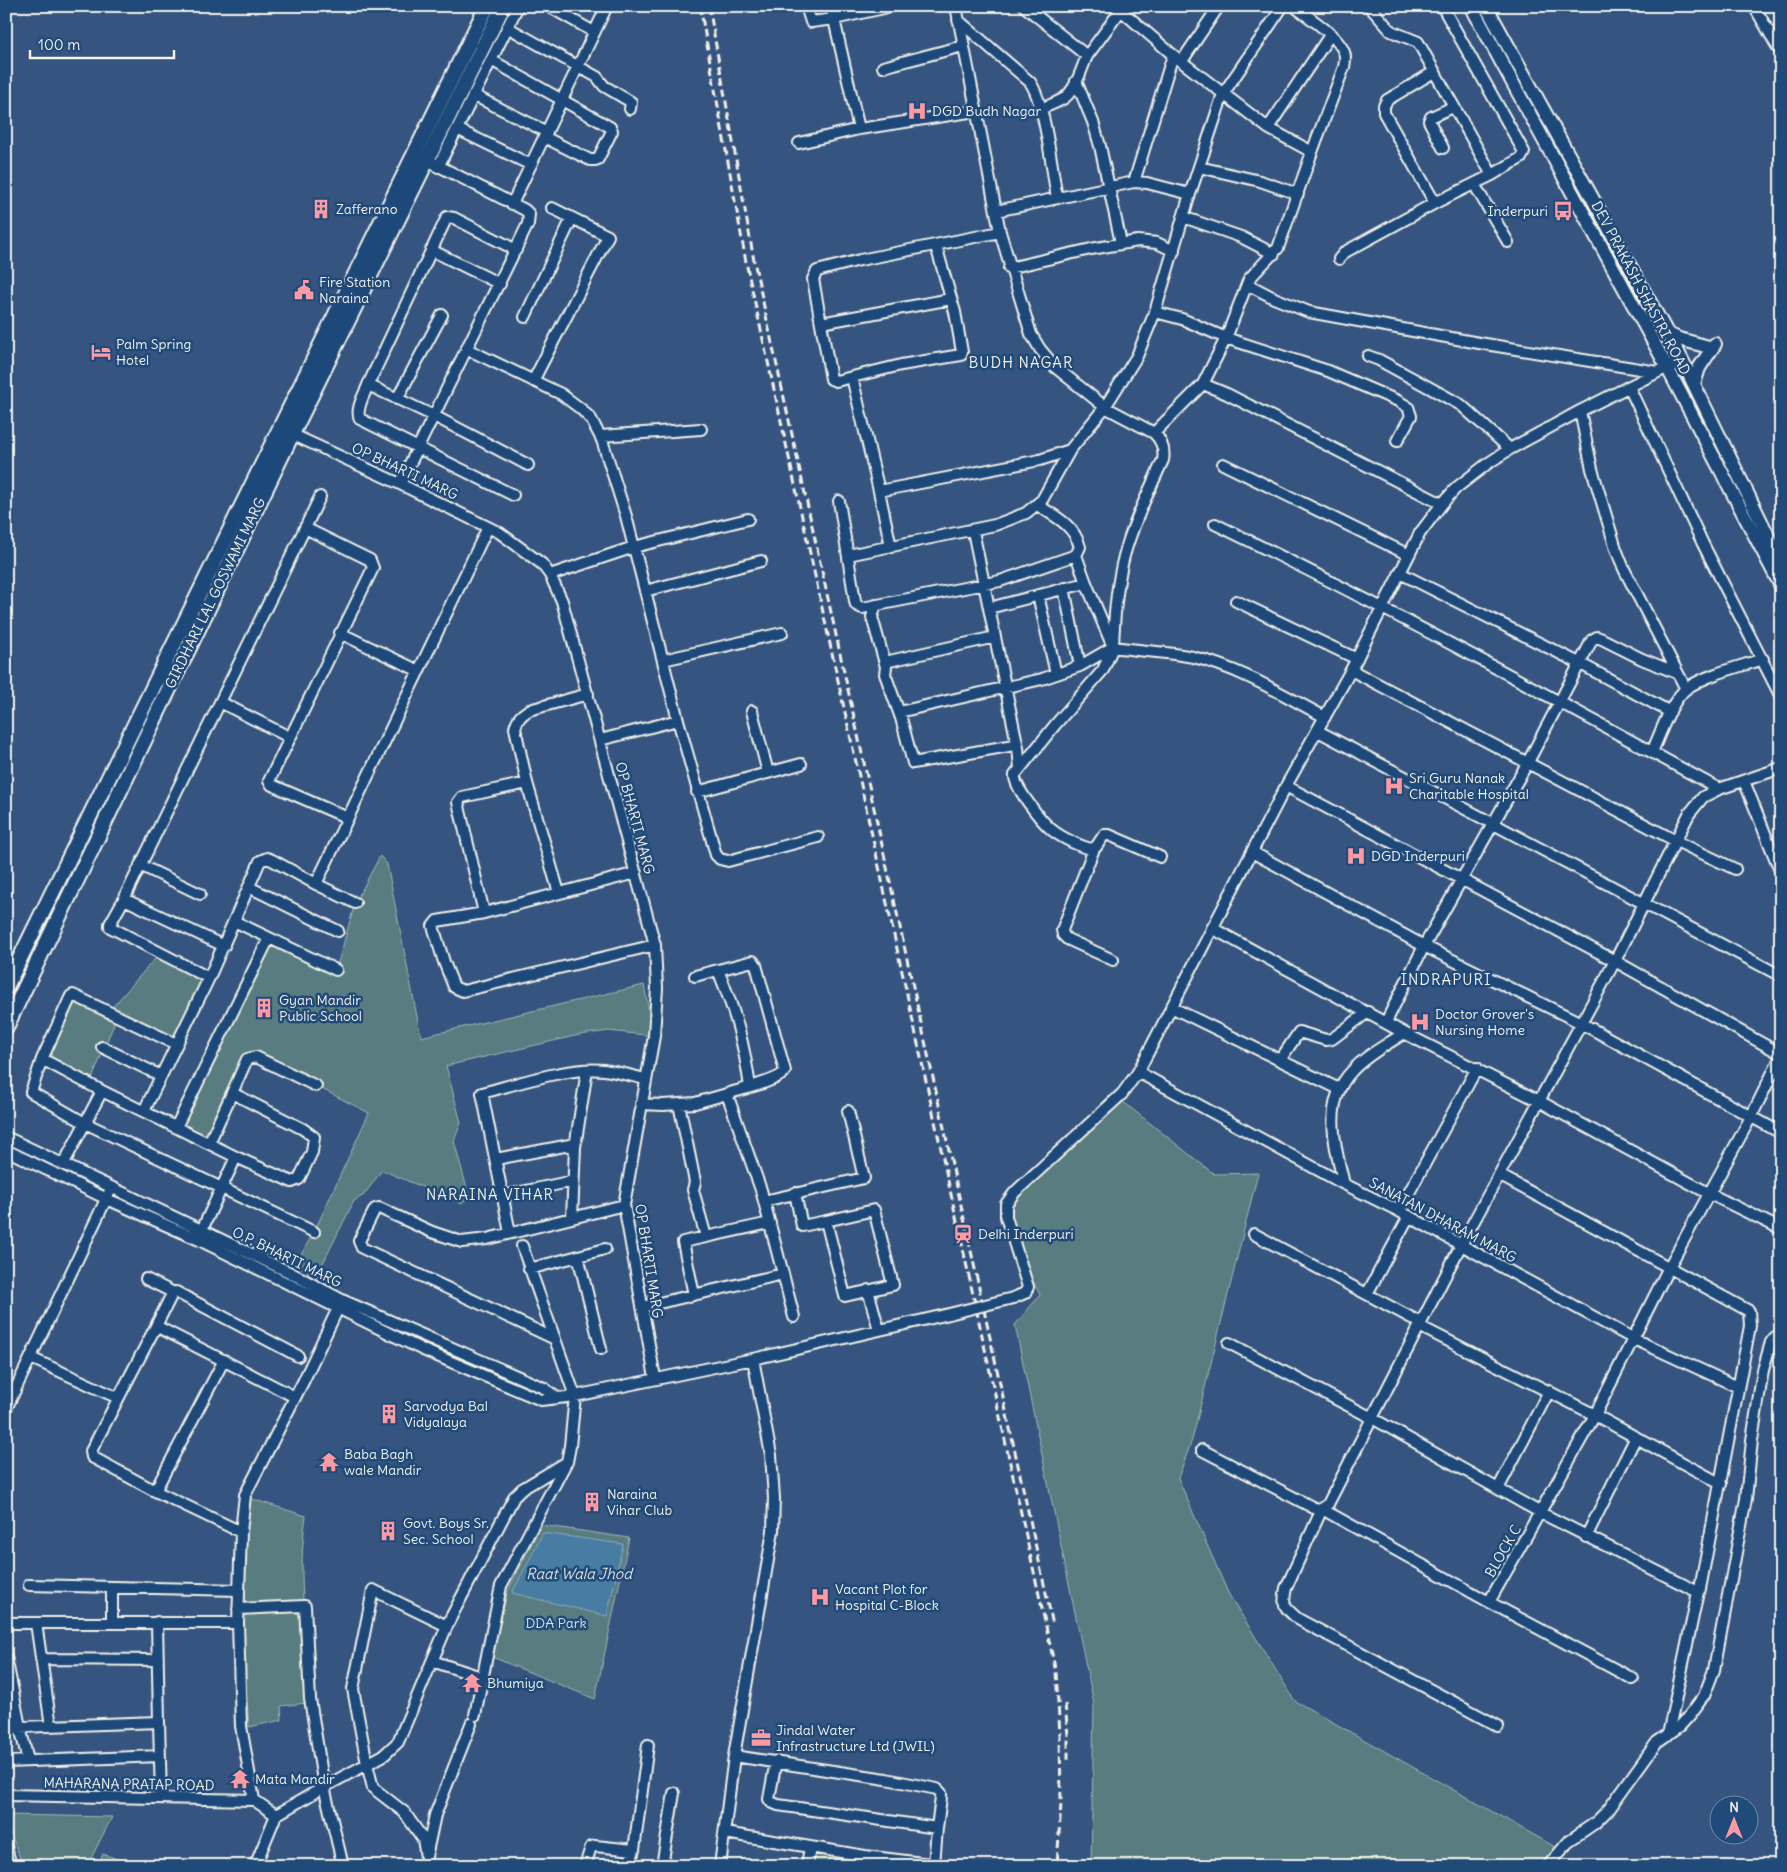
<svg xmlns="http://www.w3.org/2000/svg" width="1787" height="1872" viewBox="0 0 1787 1872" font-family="Delius,sans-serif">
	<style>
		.green { fill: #597b7f; stroke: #a6b6b4 }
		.water { fill: #467da2; stroke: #8cabbe }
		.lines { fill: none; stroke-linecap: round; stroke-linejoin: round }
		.minor-casing { stroke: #f4f1e8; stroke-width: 14 }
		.tertiary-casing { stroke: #f4f1e8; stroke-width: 16 }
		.secondary-casing { stroke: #f4f1e8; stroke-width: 18 }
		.minor { stroke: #1f4a7a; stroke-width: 10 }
		.tertiary { stroke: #1f4a7a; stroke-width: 12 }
		.secondary { stroke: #1f4a7a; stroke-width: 14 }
		.rail { stroke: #f4f1e8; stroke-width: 3; stroke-dasharray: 8 4; stroke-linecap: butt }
		.minor-bridge-casing { stroke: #f4f1e8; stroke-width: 14; stroke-linecap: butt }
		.minor-bridge { stroke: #1f4a7a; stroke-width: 10 }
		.labels { text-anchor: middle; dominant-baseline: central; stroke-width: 5; stroke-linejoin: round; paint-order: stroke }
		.poi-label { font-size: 14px; fill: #f4f1e8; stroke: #1f4a7a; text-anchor: start }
		.street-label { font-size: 14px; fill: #f4f1e8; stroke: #1f4a7a }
		.park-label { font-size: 14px; fill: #dddfd8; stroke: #1f4a7a }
		.neighbourhood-label { font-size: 15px; letter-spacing: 1px; fill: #f4f1e8; stroke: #1f4a7a }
		.water-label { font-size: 15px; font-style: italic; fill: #dae0de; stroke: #1f4a7a }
	</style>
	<rect width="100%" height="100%" fill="#355580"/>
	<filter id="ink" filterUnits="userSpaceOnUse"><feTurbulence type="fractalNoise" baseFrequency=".02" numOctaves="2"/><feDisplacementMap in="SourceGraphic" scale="10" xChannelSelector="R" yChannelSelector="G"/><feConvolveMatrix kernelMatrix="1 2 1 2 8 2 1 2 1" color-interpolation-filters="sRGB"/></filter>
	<g filter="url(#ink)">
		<path class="green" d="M380 856 387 864 421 1037 644 985 654 1036 609 1031 579 1035 446 1066 461 1123 454 1141 469 1196 462 1204 382 1170 364 1195 354 1201 315 1279 301 1267 299 1258 314 1232 369 1113 316 1086 252 1058 209 1143 176 1127 269 938 336 970 355 903Z
			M160 953 209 978 176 1044 117 1016 90 1084 42 1059 72 995 110 1010Z
			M1112 1093 1214 1174 1258 1173 1192 1440 1178 1478 1228 1593 1295 1701 1566 1853 1556 1866H1091L1094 1704 1015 1325 1040 1295 1002 1219V1202Z
			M249 1498 306 1516C296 1578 307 1641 315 1702L281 1706 282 1720 249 1727 241 1622 243 1532Z
			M541 1525 629 1538 595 1699 492 1657 507 1593Z
			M6 1815 112 1817 87 1866H23L6 1821Z
			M810 1847 859 1855 858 1866H807Z
			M103 1854 137 1866H97Z"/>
		<path class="water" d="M543 1533 623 1544 607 1616 512 1593Z"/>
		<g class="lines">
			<defs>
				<path id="minor" d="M548 6 594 32
					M806 6 811 22 834 19 893 6
					M831 6 859 129 976 111
					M956 6 1000 232 1031 334 1040 349 1055 367 1105 407 1154 433C1162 441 1165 449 1163 460 1149 491 1133 523 1124 556 1117 583 1114 619 1113 647 1140 651 1167 652 1193 657 1240 668 1283 695 1325 717
					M1024 6 1087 56 1121 10
					M1116 6 1173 55 1268 128 1312 152
					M1369 6 1391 31 1418 42 1492 175 1521 158 1524 152 1442 6
					M1754 6 1781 53
					M958 20 1030 82C1045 103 1052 170 1057 198
					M507 27 597 77 604 86 631 102 630 109
					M491 60 610 127 612 131 598 159 595 160H590L544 137
					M1182 61 1219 6
					M883 67 963 46
					M1434 72 1387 100 1384 106V113L1435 203 1492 175
					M1076 81 1093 122 1100 146 1121 243
					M473 95 547 132
					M1040 109C1048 106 1056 103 1063 99 1076 90 1081 70 1087 56
					M1268 128 1330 35
					M457 129 518 6
					M799 143 859 129
					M1443 148 1429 121 1431 117 1453 107
					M438 167 457 129 531 165
					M1199 167 1260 181 1298 194
					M1134 182 1173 55
					M1474 184 1508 242
					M512 204 607 6
					M996 211 1134 182 1147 183 1190 194
					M1183 217 1241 237 1274 254
					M936 246 955 312 962 352 961 355 901 365 836 381 831 379 813 279 817 271 860 260 1000 232
					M431 250 500 284
					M516 250 454 218 447 217 368 385 434 416 528 465
					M1339 259 1345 252 1435 203
					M1009 268 1091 249 1138 241 1157 243 1174 251
					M1247 284 1274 298 1309 312 1479 343 1658 372
					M1155 312 1182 319 1226 338 1328 371 1398 401 1408 407 1411 416 1397 441
					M525 317 572 218
					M821 323 951 299
					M467 349 561 394 581 409 591 419 602 440 626 516 678 720 716 855 720 859 728 861 818 837
					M1368 356 1379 360 1461 405 1510 449
					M852 377 879 491 1040 460 1070 450
					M533 381 608 236 552 208
					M1203 384 1226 338 1249 279 1278 248 1312 152 1344 67C1345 62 1346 57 1344 52 1337 35 1308 17 1294 6
					M368 385C364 395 355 410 360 419L513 495
					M1629 387 1703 544 1781 697
					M397 399 442 315
					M1580 411 1592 469 1616 549 1624 569 1686 689
					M287 432 400 484 500 533 542 564 550 575 562 601 655 945 657 988 654 1036 624 1205 655 1378
					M1154 433 1203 384 1227 394 1442 504
					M600 436 701 429
					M1223 464 1409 555
					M400 484 528 224 529 214 525 210 427 160
					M879 491 891 547
					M320 497 305 528 370 560 373 568 269 781 272 785 348 818
					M839 501 855 601 856 605 862 608 1000 581 1076 555 1080 547C1074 525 1055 516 1037 505
					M1215 524C1386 607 1553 698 1719 789
					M305 528 124 899 110 924V927L209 978 260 861 267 858 272 860 316 884
					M973 531 1018 748
					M848 555 995 525 1026 513 1042 500 1070 450 1105 407 1137 356 1155 312 1190 194 1223 94 1283 6
					M1076 555 1086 583 1113 647 1103 670 1055 725 1015 775C1013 786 1042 822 1052 830 1062 838 1079 846 1091 849L1096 847 1104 835H1109L1160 857
					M1400 573 1579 663 1670 712
					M550 575 634 547 748 519
					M1064 588 1080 666
					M645 591 761 561
					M1038 595 1056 674
					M1236 601 1357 659
					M876 605 872 617 886 667 885 674 901 718 913 763 1014 745 1018 748 1020 768
					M989 608 1086 583
					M340 633 419 671
					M663 660 782 633
					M885 662 995 637
					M1351 670 1674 840 1735 869
					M220 702 289 737
					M752 711 768 773
					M899 712 1042 679 1080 666 1113 647
					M1318 731 1781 976
					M600 740 678 720
					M1652 752C1660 735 1671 700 1687 688 1708 674 1739 667 1763 659
					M1744 781 1781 873
					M1286 786 1615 961 1781 1054
					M697 792 801 764
					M1094 849 1062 930 1063 935 1067 939 1113 960
					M1252 852 1424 946 1581 1023 1781 1133
					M140 865 200 894
					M636 873 484 913 437 921 433 926 444 962 454 987 463 991 655 945
					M249 887 338 931
					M559 893 527 783 515 728C517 719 521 715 529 710L588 694
					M124 899 224 946
					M355 903 316 884 488 527
					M484 913 458 802 462 797 527 783
					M234 921 336 970
					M1212 928 1404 1033 1539 1101 1708 1193 1781 1229
					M695 976 718 970
					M1171 1007 1339 1089
					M1386 1022 1424 946 1528 762 1592 640 1597 637 1602 639 1642 659 1677 673
					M176 1044 73 995 71 996 42 1059 31 1092 85 1123 314 1232
					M102 1047 161 1076
					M42 1059 102 1091 236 1157
					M1280 1060 1299 1032 1326 1040 1332 1039 1368 1012
					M1138 1072 1344 1184 1399 1211 1634 1339 1738 1387
					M727 1094C739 1090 781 1080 785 1071L756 965 753 961 718 970C735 1011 744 1043 750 1087
					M641 1104 663 1105 695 1103 727 1094 761 1190 783 1274 642 1307
					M679 1104 695 1182 693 1190 706 1237
					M144 1111 209 978
					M176 1127 269 938
					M6 1137 289 1272 342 1300 544 1388 557 1398
					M209 1143 232 1093
					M6 1150 107 1199 197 1239 423 1350 541 1400 575 1396 753 1359 945 1315
					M496 1159 575 1144
					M63 1165 102 1091
					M1499 1175 1749 1311 1750 1326 1700 1589 1698 1592 1668 1735
					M1344 1184C1335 1147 1322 1102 1352 1071 1366 1055 1387 1045 1404 1033
					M795 1193 802 1226 826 1221
					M503 1196 573 1181
					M764 1201 864 1178 848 1111
					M874 1210 893 1285 845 1296 826 1221Z
					M1399 1211 1477 1068
					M572 1218 575 1147 587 1070
					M510 1233 482 1093C516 1084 571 1066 604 1070 618 1072 632 1076 646 1079
					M1254 1234 1421 1323
					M199 1236 236 1157 292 1182 299 1179 312 1152 314 1137 303 1129 232 1093 247 1059 256 1057 316 1086
					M578 1256 601 1349
					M529 1269 605 1249
					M783 1274 794 1317
					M146 1279 174 1293
					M868 1290 879 1330
					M1367 1294 1409 1216
					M694 1295 683 1242 770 1223
					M1013 1298 1025 1293 1028 1287 1006 1217V1204L1015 1192 1122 1094 1138 1072 1286 786 1351 670 1420 533 1442 504 1456 488 1487 464 1510 449 1580 411 1682 360
					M156 1326 172 1294 176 1292 298 1356
					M1419 1326 1595 1415 1721 1484
					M555 1339 362 1248 359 1241 375 1209 379 1208 432 1232 462 1242 487 1239 624 1205
					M1229 1343 1372 1418 1541 1513 1698 1592
					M31 1358 118 1398
					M224 1360 155 1491 92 1457 91 1451 156 1326 295 1397
					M6 1409 109 1193
					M1202 1450 1314 1508 1322 1509 1328 1504 1461 1245 1615 961 1689 814 1703 797 1719 789 1781 768
					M1498 1489 1549 1391
					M155 1491 241 1532
					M1586 1537 1636 1437
					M29 1585 239 1590
					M1489 1602 1595 1415 1669 1267 1751 1117 1781 1056
					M238 1609 305 1606 310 1699 324 1787 343 1866
					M6 1623H238
					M36 1623 51 1726
					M112 1623V1587
					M6 1657 20 1727 159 1722 157 1622
					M41 1659 158 1660
					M432 1661 481 1677
					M475 1715 501 1586 566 1463
					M159 1722 161 1798
					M1498 1726 1298 1619C1284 1607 1282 1606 1286 1588L1322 1509 1489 1602 1633 1679
					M6 1729 20 1727 28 1761
					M734 1756 886 1779 937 1789 941 1793V1797L937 1828 934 1865
					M776 1761 769 1799 771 1802 778 1805 937 1828
					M6 1762 160 1756
					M6 1795 254 1800 276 1815
					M254 1800 241 1726 238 1623 241 1532 245 1495 303 1382 340 1304
					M725 1833 865 1856 947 1866
					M6 1847 11 1866
					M634 1850 648 1745
					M426 1857 423 1839 404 1812 373 1788 367 1764 353 1689 373 1590 447 1626
					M255 1866 276 1815 324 1787 384 1755 398 1742 449 1621 514 1497 522 1489 567 1462 570 1446 575 1396 522 1246
					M424 1866 435 1815 471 1724
					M585 1866 591 1847 595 1846 634 1850 629 1866
					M662 1866 674 1793
					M720 1866 734 1756 773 1531 774 1498 771 1455 753 1359
					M807 1866 810 1847
					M1548 1866 1570 1840 1595 1823 1608 1810 1657 1742 1680 1726 1689 1716 1704 1696 1714 1670 1746 1499 1752 1440 1763 1370 1771 1342 1775 1337H1781"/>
				<path id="tertiary" d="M1471 6 1667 367 1781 586
					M1486 6 1682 360 1781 562
					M1668 334 1679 339 1709 347
					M1694 384 1699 368 1715 344"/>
				<path id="secondary" d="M6 987 487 6
					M6 1027 292 434 503 6"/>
			</defs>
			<use href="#minor" class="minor-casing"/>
			<use href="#tertiary" class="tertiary-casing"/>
			<use href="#secondary" class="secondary-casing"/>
			<use href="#minor" class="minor"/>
			<use href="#tertiary" class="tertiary"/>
			<use href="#secondary" class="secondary"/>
			<path class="rail" d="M700 6 746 262 1056 1672 1060 1734 1061 1803 1057 1866
				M709 6 754 261 1053 1625
				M1065 1704 1068 1735V1761"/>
			<defs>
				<path id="minor-bridge" d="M945 1315 1013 1298"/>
			</defs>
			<use href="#minor-bridge" class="minor-bridge-casing"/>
			<use href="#minor-bridge" class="minor-bridge"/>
		</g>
	</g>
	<defs>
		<symbol id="hospital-bare" viewBox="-9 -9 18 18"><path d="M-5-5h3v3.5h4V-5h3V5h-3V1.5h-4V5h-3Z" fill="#ff9aa2" stroke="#1f4a7a" stroke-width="2.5" paint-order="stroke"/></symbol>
		<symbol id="building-bare" viewBox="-9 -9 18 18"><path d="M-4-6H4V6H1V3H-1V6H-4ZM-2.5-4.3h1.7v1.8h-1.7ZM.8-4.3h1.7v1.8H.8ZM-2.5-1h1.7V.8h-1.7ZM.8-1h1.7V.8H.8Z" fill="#ff9aa2" stroke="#1f4a7a" stroke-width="2.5" paint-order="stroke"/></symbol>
		<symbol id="bus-bare" viewBox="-9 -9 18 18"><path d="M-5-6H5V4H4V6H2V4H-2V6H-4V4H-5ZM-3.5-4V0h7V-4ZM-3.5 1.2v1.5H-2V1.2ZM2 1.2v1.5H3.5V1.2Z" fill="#ff9aa2" stroke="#1f4a7a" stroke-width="2.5" paint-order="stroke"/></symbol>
		<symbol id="civic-bare" viewBox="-9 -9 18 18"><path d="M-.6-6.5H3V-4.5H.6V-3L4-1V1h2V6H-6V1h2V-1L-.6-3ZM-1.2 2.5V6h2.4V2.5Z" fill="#ff9aa2" stroke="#1f4a7a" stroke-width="2.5" paint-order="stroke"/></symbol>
		<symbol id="hotel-bare" viewBox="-9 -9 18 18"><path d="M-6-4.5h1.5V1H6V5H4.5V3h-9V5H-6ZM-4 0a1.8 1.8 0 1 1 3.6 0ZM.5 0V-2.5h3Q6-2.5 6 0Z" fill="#ff9aa2" stroke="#1f4a7a" stroke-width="2.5" paint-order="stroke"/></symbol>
		<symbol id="station-bare" viewBox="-9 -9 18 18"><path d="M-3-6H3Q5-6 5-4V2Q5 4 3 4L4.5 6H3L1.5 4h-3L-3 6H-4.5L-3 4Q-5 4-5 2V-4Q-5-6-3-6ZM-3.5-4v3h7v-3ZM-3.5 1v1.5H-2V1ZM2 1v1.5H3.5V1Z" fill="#ff9aa2" stroke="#1f4a7a" stroke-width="2.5" paint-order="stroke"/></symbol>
		<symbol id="temple-bare" viewBox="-9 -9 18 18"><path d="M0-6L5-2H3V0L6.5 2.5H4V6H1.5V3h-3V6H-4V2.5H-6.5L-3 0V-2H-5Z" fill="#ff9aa2" stroke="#1f4a7a" stroke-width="2.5" paint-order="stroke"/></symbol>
		<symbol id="office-bare" viewBox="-9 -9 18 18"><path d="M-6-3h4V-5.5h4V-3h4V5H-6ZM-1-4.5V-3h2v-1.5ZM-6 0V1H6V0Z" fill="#ff9aa2" stroke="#1f4a7a" stroke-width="2.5" paint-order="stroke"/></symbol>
	</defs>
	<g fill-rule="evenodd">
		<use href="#hospital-bare" x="903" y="97" width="28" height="28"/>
		<use href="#building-bare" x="307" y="195" width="28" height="28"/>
		<use href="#bus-bare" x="1549" y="197" width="28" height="28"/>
		<use href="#civic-bare" x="290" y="276" width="28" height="28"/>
		<use href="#hotel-bare" x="87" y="338" width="28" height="28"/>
		<use href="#hospital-bare" x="1380" y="772" width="28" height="28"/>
		<use href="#hospital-bare" x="1342" y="842" width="28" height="28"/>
		<use href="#building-bare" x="250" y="994" width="28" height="28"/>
		<use href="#hospital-bare" x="1406" y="1008" width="28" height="28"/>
		<use href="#station-bare" x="949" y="1220" width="28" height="28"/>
		<use href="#building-bare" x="375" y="1400" width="28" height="28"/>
		<use href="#temple-bare" x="315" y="1448" width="28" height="28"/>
		<use href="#building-bare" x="578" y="1488" width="28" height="28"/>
		<use href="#building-bare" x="374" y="1517" width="28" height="28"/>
		<use href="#hospital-bare" x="806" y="1583" width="28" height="28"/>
		<use href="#temple-bare" x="458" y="1669" width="28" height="28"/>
		<use href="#office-bare" x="747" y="1724" width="28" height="28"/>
		<use href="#temple-bare" x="226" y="1765" width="28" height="28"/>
	</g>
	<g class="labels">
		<g class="poi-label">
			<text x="932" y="111">DGD Budh Nagar</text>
			<text x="336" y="209">Zafferano</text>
			<text x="1548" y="211" text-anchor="end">Inderpuri</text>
			<text x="319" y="282">Fire Station<tspan x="319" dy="16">Naraina</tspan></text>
			<text x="116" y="344">Palm Spring<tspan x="116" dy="16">Hotel</tspan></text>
			<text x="1409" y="778">Sri Guru Nanak<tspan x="1409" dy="16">Charitable Hospital</tspan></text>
			<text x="1371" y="856">DGD Inderpuri</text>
			<text x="279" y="1000">Gyan Mandir<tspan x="279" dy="16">Public School</tspan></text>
			<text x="1435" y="1014">Doctor Grover's<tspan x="1435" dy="16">Nursing Home</tspan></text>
			<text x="978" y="1234">Delhi Inderpuri</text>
			<text x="404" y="1406">Sarvodya Bal<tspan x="404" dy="16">Vidyalaya</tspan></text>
			<text x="344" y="1454">Baba Bagh<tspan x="344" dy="16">wale Mandir</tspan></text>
			<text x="607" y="1494">Naraina<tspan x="607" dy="16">Vihar Club</tspan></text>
			<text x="403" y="1523">Govt. Boys Sr.<tspan x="403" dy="16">Sec. School</tspan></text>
			<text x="835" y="1589">Vacant Plot for<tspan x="835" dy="16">Hospital C-Block</tspan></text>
			<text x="487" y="1683">Bhumiya</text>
			<text x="776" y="1730">Jindal Water<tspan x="776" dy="16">Infrastructure Ltd (JWIL)</tspan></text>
			<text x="255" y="1779">Mata Mandir</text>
		</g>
		<g class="street-label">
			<text transform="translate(1641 288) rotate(62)">DEV PRAKASH SHASTRI ROAD</text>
			<text transform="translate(405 471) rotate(25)">OP BHARTI MARG</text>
			<text transform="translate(215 593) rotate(-64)">GIRDHARI LAL GOSWAMI MARG</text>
			<text transform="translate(635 818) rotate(75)">OP BHARTI MARG</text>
			<text transform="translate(1443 1220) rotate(28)">SANATAN DHARAM MARG</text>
			<text transform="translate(287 1257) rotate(26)">O.P. BHARTI MARG</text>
			<text transform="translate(649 1261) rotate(81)">OP BHARTI MARG</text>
			<text transform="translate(1503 1551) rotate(-60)">BLOCK C</text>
			<text transform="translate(129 1784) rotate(1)">MAHARANA PRATAP ROAD</text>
		</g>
		<g class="park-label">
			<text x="556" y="1623">DDA Park</text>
		</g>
		<g class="neighbourhood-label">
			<text x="1021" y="362">BUDH NAGAR</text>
			<text x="1446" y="979">INDRAPURI</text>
			<text x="490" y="1194">NARAINA VIHAR</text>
		</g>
		<g class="water-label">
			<text x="579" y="1573">Raat Wala Jhod</text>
		</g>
	</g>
	<rect width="1787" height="1872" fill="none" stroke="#1f4a7a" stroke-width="25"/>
	<rect x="12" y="12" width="1762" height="1847" fill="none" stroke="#f4f1e8" stroke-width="2" filter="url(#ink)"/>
	<g transform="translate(1734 1820)"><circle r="24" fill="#1f4a7a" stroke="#748da6"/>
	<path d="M0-4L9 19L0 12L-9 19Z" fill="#ff9aa2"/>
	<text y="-8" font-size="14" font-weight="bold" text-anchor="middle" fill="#f4f1e8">N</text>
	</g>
	<path d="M30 50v8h144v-8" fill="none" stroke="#f4f1e8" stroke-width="2.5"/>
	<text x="38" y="50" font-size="15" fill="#f4f1e8" stroke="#1f4a7a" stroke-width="4" paint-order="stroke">100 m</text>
</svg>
